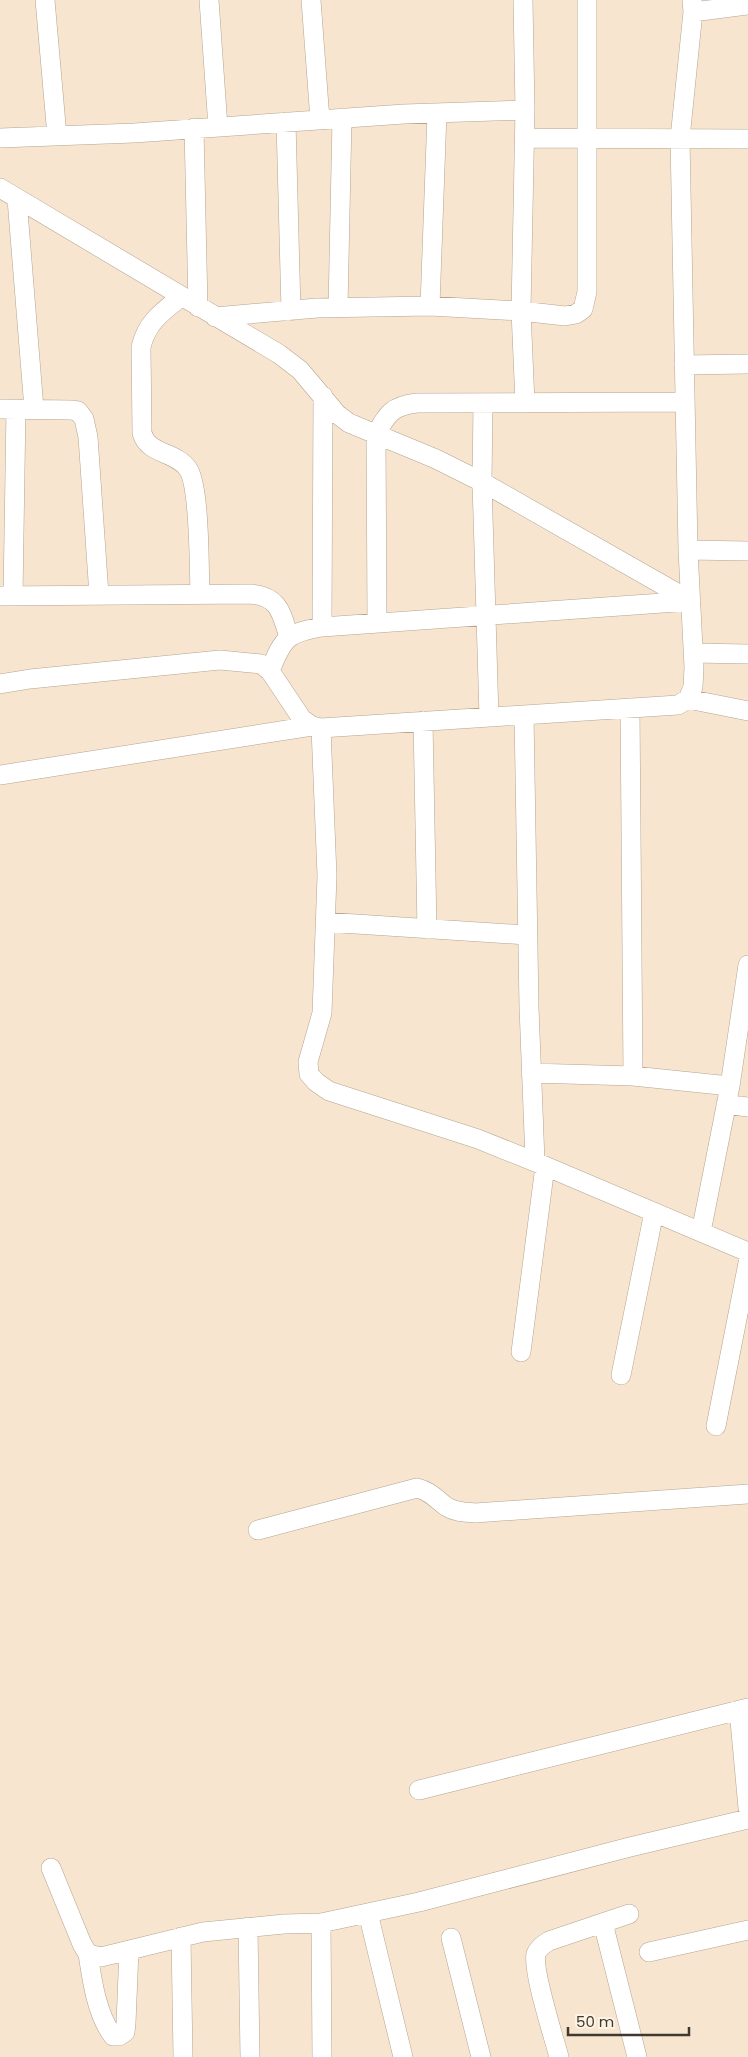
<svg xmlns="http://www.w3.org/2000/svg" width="748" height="2057" viewBox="0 0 748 2057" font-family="Poppins,sans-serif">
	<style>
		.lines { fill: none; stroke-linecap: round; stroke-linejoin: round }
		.minor-casing { stroke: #b5a48f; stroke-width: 20 }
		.minor { stroke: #fff; stroke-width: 19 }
	</style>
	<rect width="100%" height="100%" fill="#f7e5cf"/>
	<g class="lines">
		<defs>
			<path id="minor" d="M45 0 57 136
				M209 0 218 127
				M311 0 320 120
				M523 0 525 110 521 311 525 403
				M693 12 748 5
				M286 122 291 311
				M194 128 198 307
				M0 138 134 133 404 114 525 110
				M525 138 748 139
				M0 188 279 354 300 370 337 414 349 423 436 459 482 482 691 601
				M17 199 34 409
				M181 297C162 312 147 322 141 347L142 433C148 455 176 451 188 469 200 486 199 569 200 594
				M430 306 437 113
				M338 308 342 118
				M215 317 317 308 430 306 521 311 565 316 576 314 583 309 587 292V0
				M684 365 748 364
				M483 403 482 482 489 717
				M0 409 71 410 78 411 84 419 88 437 99 595
				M688 550 748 551
				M0 596 251 594C280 597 281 613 289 637
				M13 596 16 409
				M377 623 376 434C388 413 392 406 417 403L685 402
				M322 627 323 396
				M693 653 748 654
				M270 671C283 638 287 633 322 627L691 601
				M0 684 30 679 220 660 261 664 270 671 302 719 312 726 321 728 678 705 688 699 693 687 694 667 688 550 680 138 693 12 692 0
				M688 699 748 711
				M630 708 633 1076
				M524 715 529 1007 535 1161
				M423 721 427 929
				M321 728 327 876 322 1013 308 1062 309 1074 316 1082 329 1091 478 1139 545 1166 748 1252
				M0 775 312 726
				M325 922 527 935
				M531 1073 633 1076 730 1086
				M726 1104 748 1107
				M701 1232 730 1086 748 965
				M521 1352 545 1166
				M621 1375 654 1212
				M716 1426 748 1263
				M258 1530 417 1488C430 1491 436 1499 447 1507 455 1512 465 1512 475 1513L748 1494
				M739 1710 748 1808
				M419 1790 748 1708
				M51 1868 82 1944 88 1954 101 1957 203 1932 284 1924 321 1923 419 1902 630 1847 748 1819
				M368 1913 403 2057
				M321 1923 322 2057
				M603 1923 637 2057
				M248 1927 250 2057
				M181 1937 183 2057
				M451 1938 481 2057
				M649 1952 748 1930
				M88 1954C92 1981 97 2015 113 2036H119L125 2032 126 2023 129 1950
				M559 2057C554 2038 532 1970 536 1954 538 1948 544 1944 549 1941L629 1914"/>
		</defs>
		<use href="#minor" class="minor-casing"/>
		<use href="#minor" class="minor"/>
	</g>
	<path d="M568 2027v8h121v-8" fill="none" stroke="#403930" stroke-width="2.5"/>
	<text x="576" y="2027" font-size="15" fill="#403930" stroke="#fef4e6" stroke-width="4" paint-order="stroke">50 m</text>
</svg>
